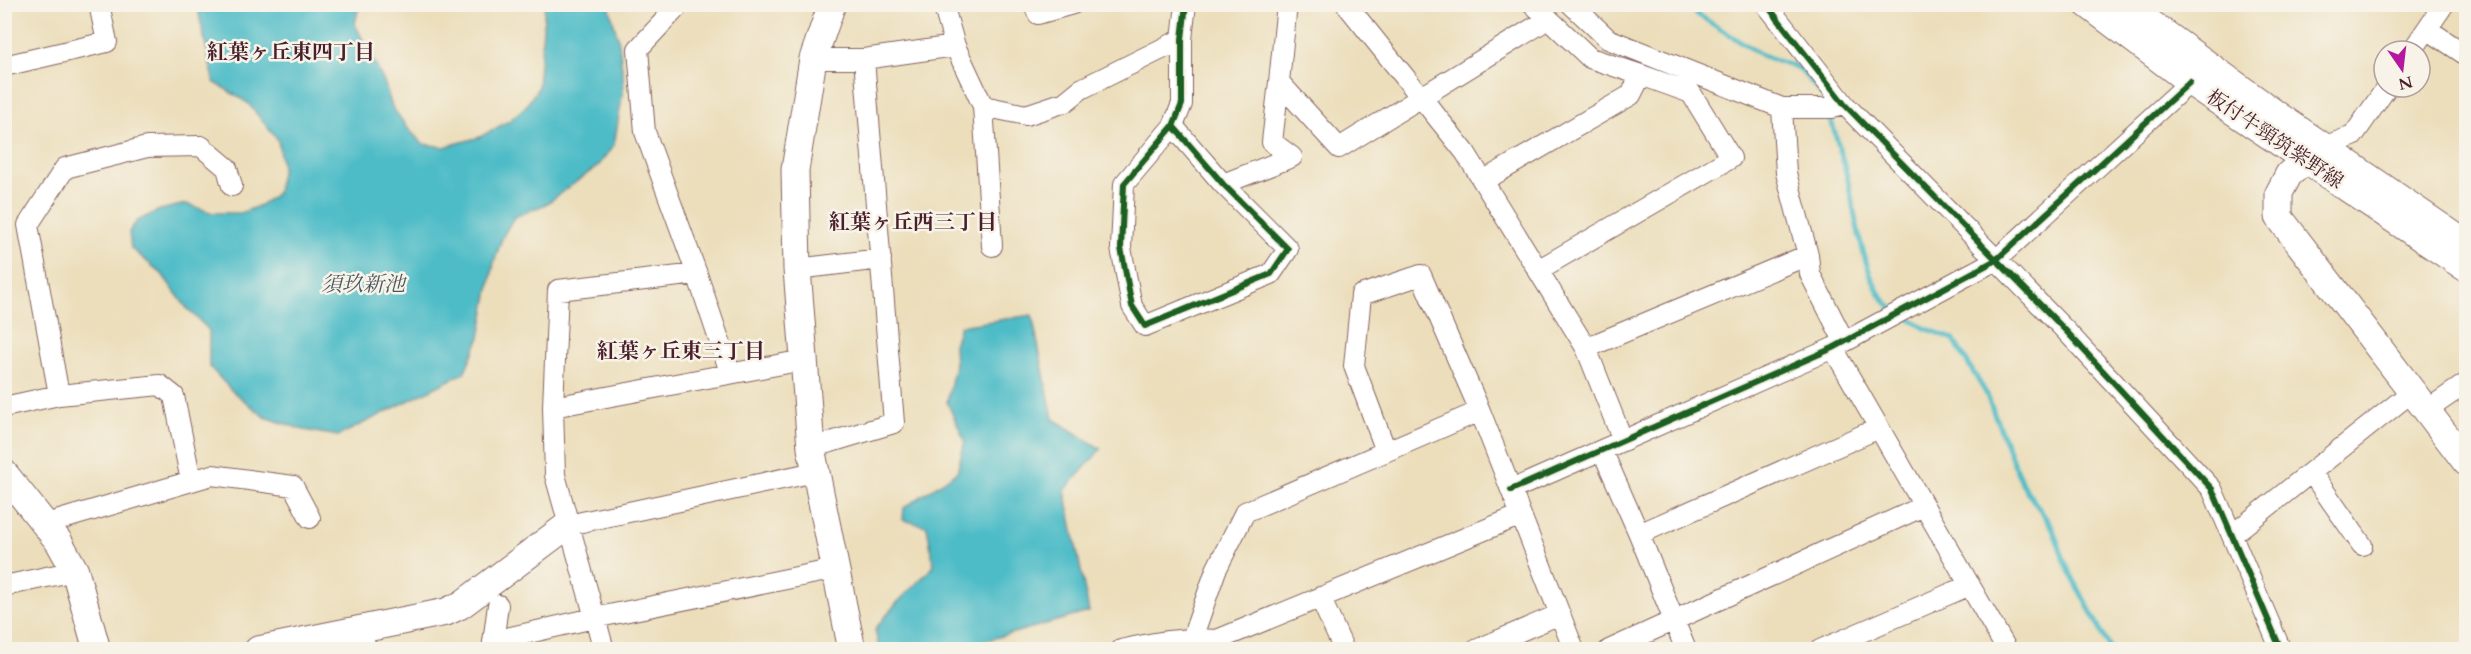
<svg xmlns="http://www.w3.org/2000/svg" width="2471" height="654" viewBox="0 0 2471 654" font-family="Cardo,'Noto Serif JP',serif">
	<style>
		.water { fill: #4ebcc7; stroke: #4c6e79; stroke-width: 1.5 }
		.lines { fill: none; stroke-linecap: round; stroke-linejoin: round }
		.stream { stroke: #4ebcc7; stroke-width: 5 }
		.street-casing { stroke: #83625d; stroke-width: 22 }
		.secondary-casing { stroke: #83625d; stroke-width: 29 }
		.street { stroke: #fff; stroke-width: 20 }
		.secondary { stroke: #fff; stroke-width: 27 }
		.cycleway-casing { stroke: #f7f3e8; stroke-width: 10 }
		.cycleway { stroke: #1b5e20; stroke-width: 6 }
		.labels { text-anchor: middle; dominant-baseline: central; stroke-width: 5; stroke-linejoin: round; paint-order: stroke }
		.street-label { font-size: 20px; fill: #4a1f2b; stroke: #f7f3e8 }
		.neighbourhood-label { font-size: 21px; font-weight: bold; fill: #4a1f2b; stroke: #f7f3e8 }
		.water-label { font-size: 21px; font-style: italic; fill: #4b5662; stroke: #f7f3e8 }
	</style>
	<rect width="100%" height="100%" fill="#f7f3e8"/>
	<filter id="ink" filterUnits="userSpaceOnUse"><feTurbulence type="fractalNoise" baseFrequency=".0167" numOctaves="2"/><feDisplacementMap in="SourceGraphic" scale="12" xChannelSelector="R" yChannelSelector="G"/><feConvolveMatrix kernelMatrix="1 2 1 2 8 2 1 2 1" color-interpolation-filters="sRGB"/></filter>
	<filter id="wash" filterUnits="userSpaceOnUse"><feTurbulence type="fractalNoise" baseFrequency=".008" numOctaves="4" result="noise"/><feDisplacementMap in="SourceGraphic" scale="24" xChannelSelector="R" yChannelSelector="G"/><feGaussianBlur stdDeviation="1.35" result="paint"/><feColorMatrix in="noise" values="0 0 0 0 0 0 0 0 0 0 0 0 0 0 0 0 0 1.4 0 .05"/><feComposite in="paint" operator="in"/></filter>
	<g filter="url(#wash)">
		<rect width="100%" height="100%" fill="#ecdebb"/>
		<path class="water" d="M197 5H359L355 24 384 82 392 107 409 130 423 144 444 147 480 137 509 121 526 106 538 88 545 5H609L619 43 624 85 614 145 599 165 546 204 514 217 502 238 494 262 480 337 464 373 338 436 304 430 265 417 231 390 209 366V330L186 307 162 274 131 248 129 232 137 221 160 210 186 204 213 213H241L261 205 277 193 282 167 278 140 248 103 214 82Z
			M1032 315 1053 419 1101 449 1065 490 1089 612 955 649H879L875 629 895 605 934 566 927 526 903 520 904 508 957 472 965 441 947 402 955 365 954 345 960 326Z"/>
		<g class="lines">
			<path class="stream" d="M1681 4 1763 56 1799 68 1824 97 1827 105
				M1829 113C1835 134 1842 155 1847 176 1855 210 1864 291 1894 309
				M1905 316 1925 328 1953 339 1986 393 2022 484 2052 527 2067 567 2111 650"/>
		</g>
	</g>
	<g filter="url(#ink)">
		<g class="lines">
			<defs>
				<path id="street" d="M680 4 638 49 645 132 697 274 730 372
					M943 4 955 46 983 106 992 246
					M1034 4 1038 14 1073 4
					M1287 4 1279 82 1339 148 1548 19
					M1346 4 1465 152 1586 348 1623 441
					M1533 4 1590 58 1641 75
					M1571 4 1608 39 1782 108H1831L1845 105
					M1766 4 1845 105 2067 332 2212 489 2281 650
					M2427 29 2466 55
					M2412 51 2444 4
					M864 59 955 46
					M4 66 107 42 99 4
					M983 106 1026 115 1065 102 1081 89 1182 39
					M1782 108 1786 173 1808 255 1810 274 1844 341
					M1173 126 1223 184 1288 249 1271 274 1145 326 1132 306 1121 248 1124 184 1173 126 1182 104V39L1186 4
					M2323 147 2353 136 2387 87
					M1483 181 1631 95 1641 75 1691 93 1731 158 1538 270
					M1223 184 1292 157 1272 142 1279 82
					M797 269 881 259
					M1586 348 1808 255
					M1833 348 2007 650
					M59 395 28 225 65 168 147 147 201 146 227 168 232 186
					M4 407 59 395 160 385 174 396 191 481
					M553 407 804 360
					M2427 410 2465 384 2466 386
					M811 448 894 423 864 59H813
					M1602 450 1639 534 1686 650
					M1386 451 1354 366 1361 295 1421 275 1480 411 1574 650
					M2311 472 2362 545
					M1511 490 1833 348 1996 260 2190 82
					M46 524 212 475 293 486 310 518
					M568 525 815 472
					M1639 534 1879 428
					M2232 535 2413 391
					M4 586 75 571
					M1320 597 1344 650
					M355 629 368 650
					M493 641 594 618 836 569
					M492 650 498 605
					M604 650 555 475 553 407 558 290 697 274
					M1121 650C1155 642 1181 637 1217 640L1521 515
					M1188 650 1216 570 1245 512 1480 411
					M1476 650 1560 614
					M1609 650 1924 506
					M1820 650 1970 585"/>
				<path id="secondary" d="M832 4 813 59 795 170 797 269 811 448 852 650
					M2087 4 2190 82 2466 268
					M2124 4 2280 117 2466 244
					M2319 150 2289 174 2279 193V217L2466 462
					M4 473 59 542 75 571 97 650
					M258 650 446 612 461 605 568 525"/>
			</defs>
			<use href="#street" class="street-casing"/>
			<use href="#secondary" class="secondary-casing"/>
			<use href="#street" class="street"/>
			<use href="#secondary" class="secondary"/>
			<defs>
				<path id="cycleway" d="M1766 4 1845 105 2067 332 2212 489 2281 650
					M1173 126 1223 184 1288 249 1271 274 1145 326 1132 306 1121 248 1124 184 1173 126 1182 104V39L1186 4
					M1511 490 1833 348 1996 260 2190 82"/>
			</defs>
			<use href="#cycleway" class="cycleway-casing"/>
			<use href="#cycleway" class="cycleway"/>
		</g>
	</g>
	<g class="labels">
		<g class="street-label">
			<text transform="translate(2275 139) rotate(34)">板付牛頸筑紫野線</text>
		</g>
		<g class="neighbourhood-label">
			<text x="291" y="52">紅葉ヶ丘東四丁目</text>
			<text x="913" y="222">紅葉ヶ丘西三丁目</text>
			<text x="681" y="351">紅葉ヶ丘東三丁目</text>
		</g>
		<g class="water-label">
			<text x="363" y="284">須玖新池</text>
		</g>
	</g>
	<rect width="2471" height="654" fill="none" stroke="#f7f3e8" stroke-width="24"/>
	<g transform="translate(2402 69) rotate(166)"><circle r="28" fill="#f7f3e8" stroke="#b29e9c" stroke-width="1.5"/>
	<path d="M0-4.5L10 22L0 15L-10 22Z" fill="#b5179e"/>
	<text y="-9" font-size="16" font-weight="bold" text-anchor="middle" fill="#4a1f2b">N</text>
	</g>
</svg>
